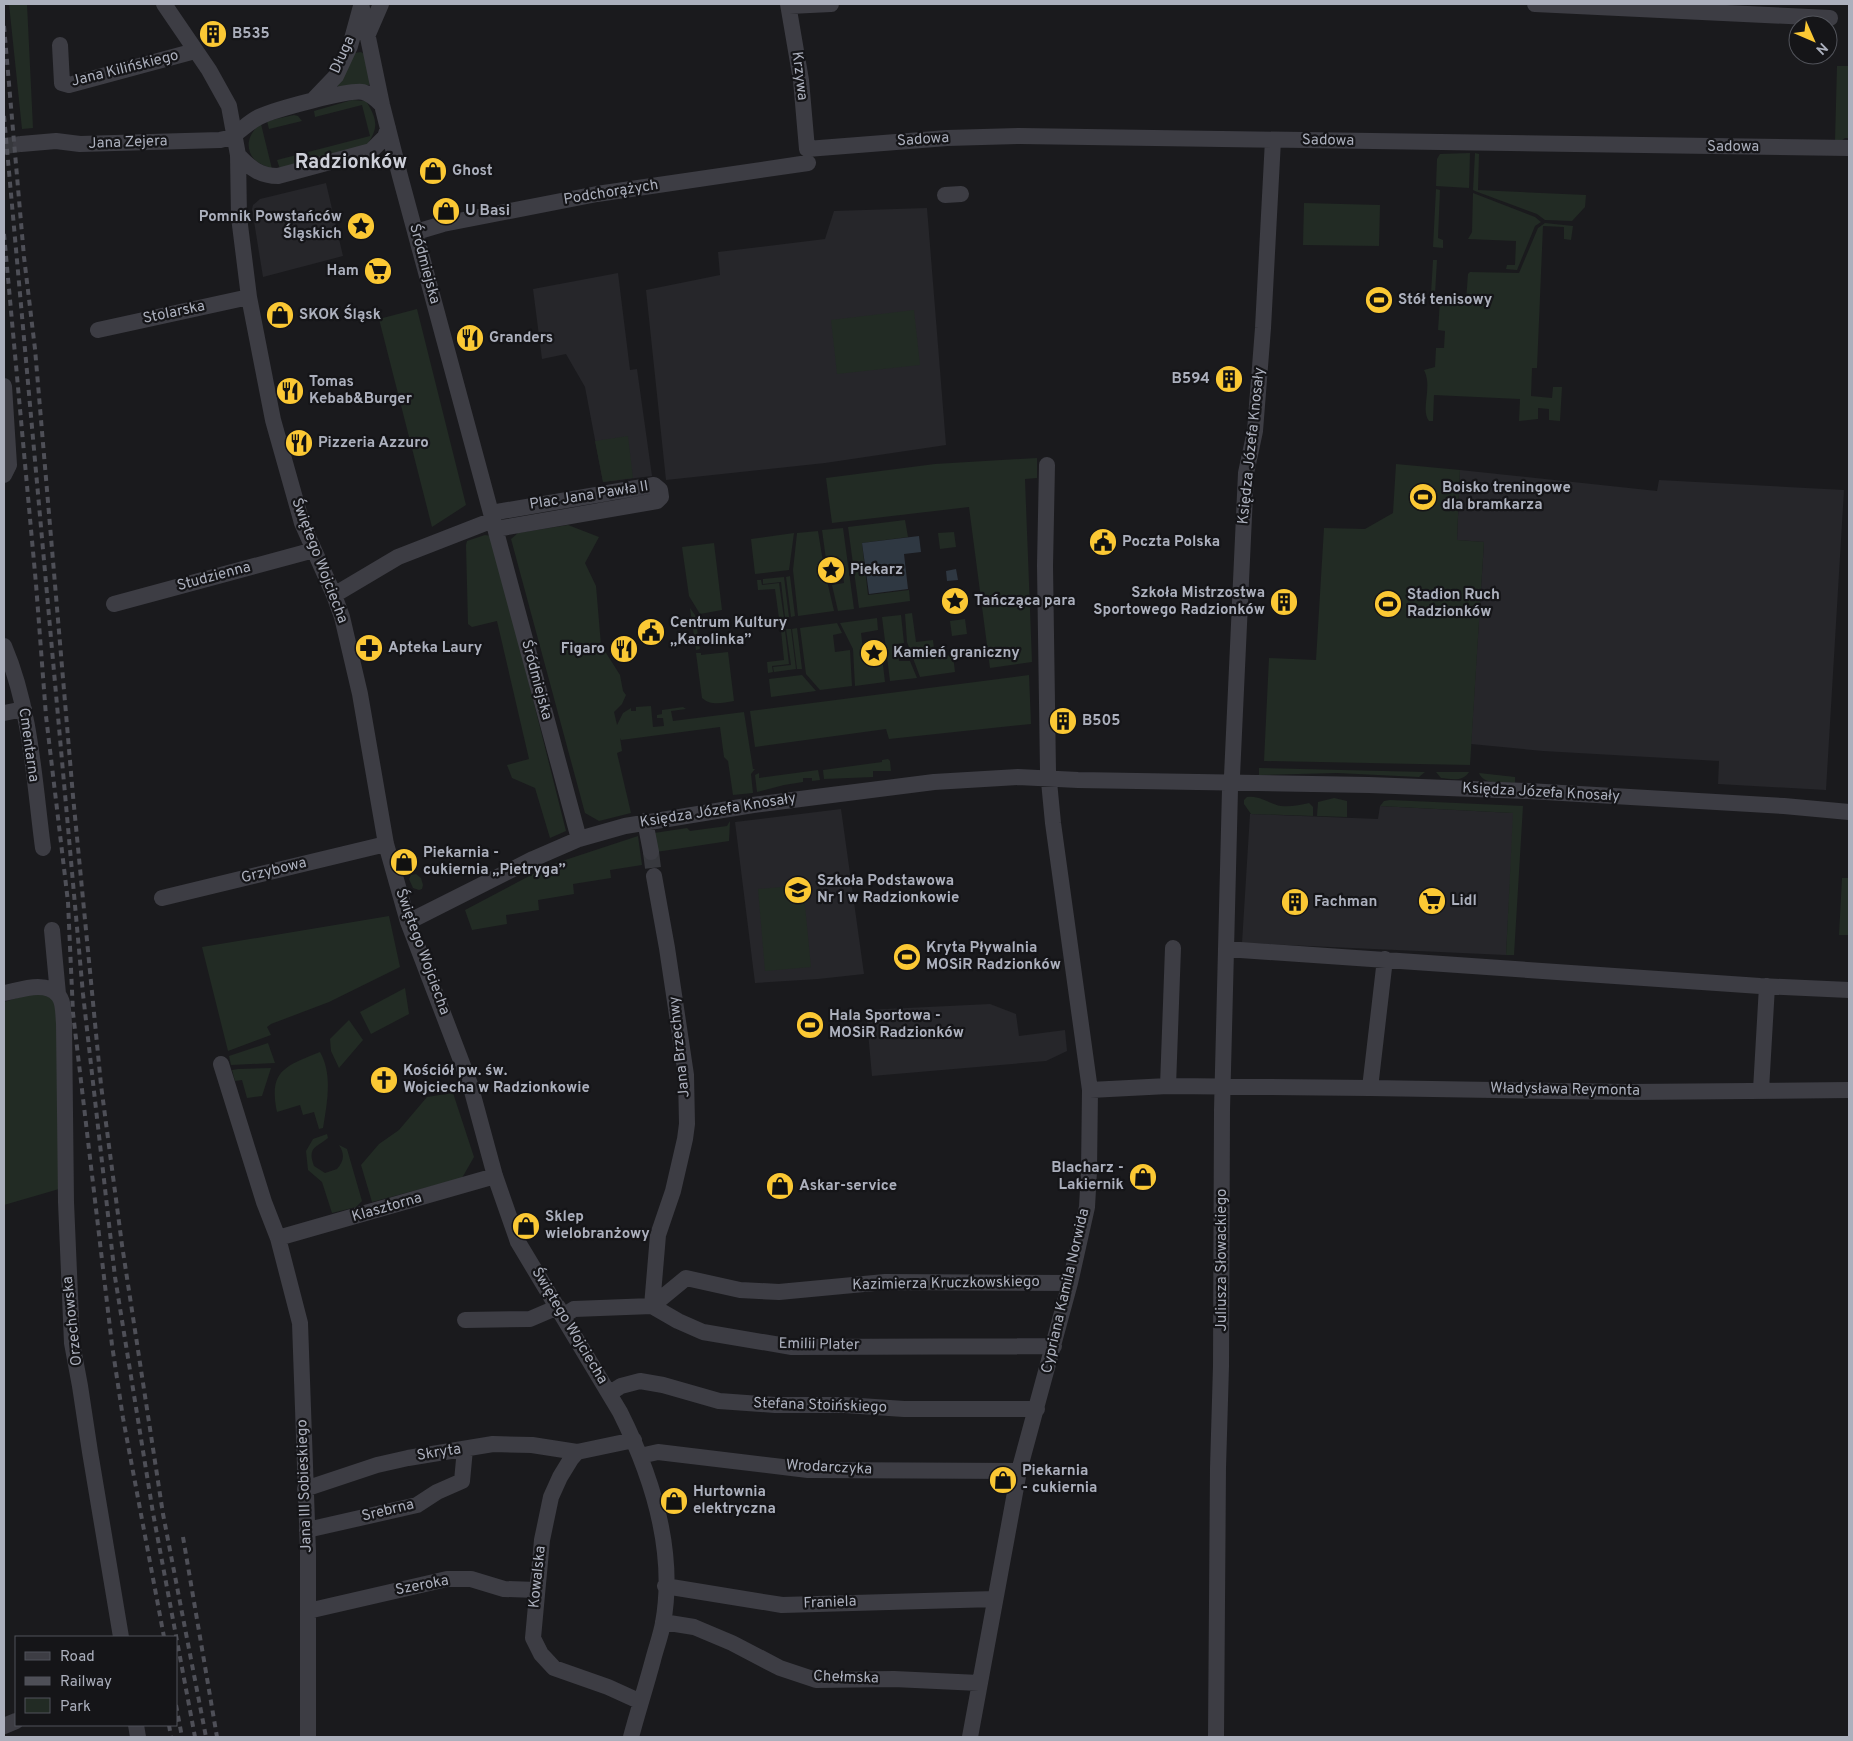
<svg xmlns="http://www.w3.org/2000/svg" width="1853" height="1741" viewBox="0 0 1853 1741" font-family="Overpass,sans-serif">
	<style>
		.built { fill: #26262a }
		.green { fill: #222b24 }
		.water { fill: #2f3842 }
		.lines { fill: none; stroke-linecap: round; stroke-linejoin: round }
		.minor-tunnel { stroke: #37383d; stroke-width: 16; stroke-dasharray: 16 8; stroke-linecap: butt }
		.minor { stroke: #3d3d44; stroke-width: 16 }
		.rail { stroke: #4e4f57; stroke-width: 4; stroke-dasharray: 6 5; stroke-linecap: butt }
		.labels { text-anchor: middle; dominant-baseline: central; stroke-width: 4.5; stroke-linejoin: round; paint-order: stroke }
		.poi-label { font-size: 15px; font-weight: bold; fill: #acb0bd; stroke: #151518; text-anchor: start }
		.street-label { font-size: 15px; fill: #acb0bd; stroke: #151518 }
		.district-label { font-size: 20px; font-weight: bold; fill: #cdcfd8; stroke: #151518 }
	</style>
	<rect width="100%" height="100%" fill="#1a1a1d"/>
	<path class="built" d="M326 183 343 256 263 277 252 209 253 205 260 199Z
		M927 208 946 445 825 463 666 480 646 290 720 275 718 252 825 239 834 211Z
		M618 273 630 370 637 369 652 476 603 482 585 387 566 354 542 359 533 289Z
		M1460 470 1657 491 1659 480 1844 490 1826 790 1718 784 1719 761 1543 751 1471 744 1484 542 1457 540Z
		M1380 806 1514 813 1506 955 1242 943 1250 814 1378 819Z
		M841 809 864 974 818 979 755 983 735 822Z
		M990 1004 1016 1014 1019 1036 1065 1030 1067 1051 1046 1061 872 1076 866 1010Z"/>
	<path class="green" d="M9 4H27L33 128 22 129Z
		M361 52 364 54 370 81 369 85 338 87 337 85 354 53Z
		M1837 66H1849V138H1845L1840 142 1835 141Z
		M352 100 366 101C378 120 379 129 365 147L280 169 277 160 370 136 362 105 315 117 314 111Z
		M294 115 298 116 302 121 269 129 267 121Z
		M261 124 272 169C266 166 259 164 254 159 244 147 249 132 261 124Z
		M1470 153 1469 188 1436 186 1437 159 1440 154Z
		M1475 153 1479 154 1478 190 1586 195 1585 207 1572 221 1545 220 1537 214 1475 191 1473 190Z
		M1436 189 1440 190 1438 238 1443 240V248L1433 247Z
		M1473 193 1535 217 1541 222 1535 226 1517 270 1506 269 1507 265H1515L1516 241 1468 239 1472 232Z
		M1304 203 1380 205 1379 246 1303 245Z
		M1545 223 1573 226 1571 240 1564 239V227L1543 226 1537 368H1532L1531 396 1552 398 1553 387H1562L1560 421 1549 420V409L1538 408V419L1519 421 1520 399 1434 395 1433 421H1429C1420 410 1433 387 1424 370L1435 367 1436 348H1444L1445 331 1438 330 1440 301H1466L1468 274 1470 272 1519 273 1538 228Z
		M1433 260H1437L1435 294H1431Z
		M1369 294 1388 295V305H1369Z
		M417 309 466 505 432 527 379 319Z
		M914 310 920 365 837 374 831 320Z
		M628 436 633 478 603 482 595 441Z
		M1037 458V478L1025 479 1032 662 990 668 969 507 832 523 826 478 935 464Z
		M1396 464 1460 470 1457 540 1484 542 1470 765 1264 761 1269 658 1316 660 1324 528 1365 529 1393 513Z
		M905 520 908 537 862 543 868 595 909 590 910 601 859 608 848 527Z
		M568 525 599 537 585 563 596 586 601 645 620 675 623 691 626 695 622 704 614 712 617 725 623 713 631 708V711H636V707L651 706 653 727 664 726 663 718H657V715L662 714V710L683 707 686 709 671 711 673 721 744 712 753 769H755L751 774 753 793 733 795 728 761 724 757 720 727 621 740 620 738 622 751 617 753 631 813 599 821 585 813 511 539 518 533Z
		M843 528 854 609 838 611 832 585 844 583 842 566 827 567 822 530Z
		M818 531 824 568 834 611 798 616 793 570 797 533Z
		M954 532 956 547 940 549 938 533Z
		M794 533 789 570 755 574 751 539Z
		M485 535 492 536 566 831 550 838 535 788 512 778 507 765 529 759 497 621 472 627 468 624 466 545 467 541Z
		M714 543 722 610 700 614 689 596 682 547Z
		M790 576 795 616 791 617 786 577Z
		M784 577 789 617H785L781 582 763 584V579Z
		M757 580H761L762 585 779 583 784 618H779L775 589 758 590Z
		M690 608 695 615 700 649 696 650Z
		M912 613 916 642 933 640 935 657 953 655 955 672 920 677 907 642 905 614Z
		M901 615 904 643 897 644 899 661H910L917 678 890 681 882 617Z
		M877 618 878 630 861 633 863 650 881 648 885 682 855 686 853 649 840 623Z
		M965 619 967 634 952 636 950 621Z
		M837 623 842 633 833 635 835 652 850 650 852 686 820 690 806 674 800 628Z
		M797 628 802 669H797L792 629Z
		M786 629H791L796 669 774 672 773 667 791 665Z
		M781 630H785L789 664 772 666 773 672 768 673 767 662 784 660Z
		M728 652 734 701C722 703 711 706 702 698L696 653H701V655Z
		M802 675 816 691 771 697 769 679Z
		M1029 675 1031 724 889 739 886 729 755 747 750 711Z
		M888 759 890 761 891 771H873V777L824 779 823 770 882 762V760Z
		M1259 768 1425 772 1419 777 1337 773 1259 775Z
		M818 770 820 780 812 781V778H803V782L784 785 757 792 755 775 759 773V778Z
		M1436 772H1469C1463 782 1451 779 1441 778Z
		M1479 773 1515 777V783C1503 782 1483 785 1479 773Z
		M1247 797C1260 795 1269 804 1281 806 1291 807 1300 805 1309 803L1313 807V816L1251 814 1244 804V800Z
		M1334 798 1347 801V817L1317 816 1318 802Z
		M1390 800 1523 806 1514 955H1506L1513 813 1380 806 1384 801Z
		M730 821 729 841 656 852 654 833 687 828 690 831 727 826Z
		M638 836 642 865 610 870 611 878 573 884 574 894 538 900 539 910 506 915 507 924 472 930 465 910 550 865Z
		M416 874 421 878 423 885 422 889 419 890 413 888 409 879 411 875Z
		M1842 878H1849V935H1839Z
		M803 885 811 967 765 971 758 889Z
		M389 916 400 967 329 1002 271 1024 267 1027 271 1035 228 1051 202 947Z
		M405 988 409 1014 371 1034 360 1012Z
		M40 991 57 1000 59 1189 4 1205V1002Z
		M349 1020 363 1040 339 1068 331 1051 330 1039Z
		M268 1043 275 1063 231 1065 229 1056Z
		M320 1052C333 1075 327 1103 323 1128L319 1129 314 1112 303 1115 300 1105 277 1112C268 1070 286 1066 320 1052Z
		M271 1068 262 1096 247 1098 242 1080 235 1081 232 1070 238 1069Z
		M453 1093 474 1157 462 1178 372 1202 361 1165 379 1144 399 1130 427 1097Z
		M327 1134 328 1138C316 1148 307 1147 314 1166L325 1173 337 1169C344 1161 345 1154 339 1145L347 1149 362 1201 356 1207 332 1213 322 1182 308 1170 306 1151 313 1139Z"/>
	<path class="water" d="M919 536 921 552 904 554 908 589 869 594 862 543Z
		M956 569 958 580 947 581 946 571Z"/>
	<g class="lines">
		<path class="minor-tunnel" d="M4 146 21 144
			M651 852 654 876"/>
		<path class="minor" d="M164 4 209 70 229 106 238 155 239 217 249 297 273 420 302 523 334 595 342 617 360 694 386 844 408 922 470 1084 495 1176 518 1242 620 1412C652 1476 676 1551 663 1623 661 1635 656 1648 653 1660 646 1686 638 1711 631 1737
			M361 4 382 105 400 176 579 839
			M788 4 801 80 807 149 947 138 1020 136 1849 148
			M1535 4 1830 18
			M789 6 831 4
			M368 34 381 4
			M60 45 62 83 69 85 195 51
			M313 100 336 76 350 46 361 6
			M21 144 56 141 80 144 220 140C238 137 243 125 259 117 273 110 350 89 363 92 371 94 377 100 382 105
			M238 155C250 168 260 176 278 176L371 151 385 137 388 128
			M945 195 961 194
			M416 232 443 224 597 194 808 163
			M98 330 249 297
			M4 386 9 465 4 475
			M491 513 654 485 660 490 661 497 657 501 496 529
			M334 595 398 557 493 520
			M114 604 314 550
			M4 646C31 709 34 780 43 848
			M4 713 24 709
			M645 821 651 852
			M162 898 386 844
			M408 922 533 859 579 839 625 826 753 805 934 782 1018 777 1078 780 1369 785 1528 791 1784 806 1849 812
			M52 930 58 994
			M1226 949 1760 986 1849 990
			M4 993C20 990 46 980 58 995 64 1001 63 1014 64 1023L66 1202 72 1343 80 1386 90 1452 121 1637
			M221 1064 264 1202 278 1238 300 1323 308 1551V1737
			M1168 1086 1173 948
			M1370 1088 1629 1092 1849 1090
			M1090 1090 1168 1086 1370 1088 1385 959
			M1761 1090 1767 986
			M278 1238 495 1176
			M652 1306 658 1235 673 1191 685 1139 687 1124 686 1075 667 948 654 876
			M652 1306 686 1278 740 1290 779 1292 885 1282 1070 1283
			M563 1316 574 1309 652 1306 678 1321 703 1332 792 1347 1054 1346
			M465 1320 530 1319 558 1307
			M610 1393 621 1386 640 1381 663 1385 719 1401 775 1405H845L904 1409H1037
			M634 1440 577 1452 571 1459 560 1477 551 1497 542 1540 533 1638 541 1654 554 1668 608 1687 641 1702
			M640 1456 658 1452 808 1470 1019 1471
			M305 1489 377 1465 408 1458 493 1444 532 1445 577 1452
			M307 1530 417 1505 437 1492 462 1481 465 1449
			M665 1586 782 1605 995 1599
			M308 1611 447 1579H471L504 1589 537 1590
			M663 1622 694 1627 732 1643 780 1668 816 1680 894 1679 979 1683
			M136 1725 138 1737
			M4 1726 16 1721
			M970 1737 1019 1471 1070 1283 1087 1207 1089 1171 1090 1090 1053 823 1048 771 1045 566 1047 465
			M1216 1737 1218 1468 1221 1366 1222 1110 1230 789 1232 776 1246 473 1255 431 1263 328 1273 140"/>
		<path class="rail" d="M4 26 24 257 35 349 73 796 101 1085 122 1245 163 1514 206 1737
			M4 116 83 994 115 1277 153 1513 195 1737
			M4 234 36 584 46 716 68 902 73 1013 112 1345 123 1418 164 1637
			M183 1537 217 1737
			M176 1705 182 1737
			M169 1725 171 1737"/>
	</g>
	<defs>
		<symbol id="building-disc" viewBox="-11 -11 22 22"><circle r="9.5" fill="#fbc834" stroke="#151518"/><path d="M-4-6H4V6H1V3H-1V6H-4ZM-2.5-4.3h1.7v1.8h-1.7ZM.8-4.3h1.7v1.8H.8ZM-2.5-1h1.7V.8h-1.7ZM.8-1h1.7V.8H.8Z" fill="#111"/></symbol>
		<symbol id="shop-disc" viewBox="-11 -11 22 22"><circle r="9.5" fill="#fbc834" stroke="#151518"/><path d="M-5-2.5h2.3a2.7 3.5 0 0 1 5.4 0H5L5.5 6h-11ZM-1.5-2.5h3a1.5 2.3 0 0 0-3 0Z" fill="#111"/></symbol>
		<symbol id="sight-disc" viewBox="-11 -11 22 22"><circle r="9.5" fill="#fbc834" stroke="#151518"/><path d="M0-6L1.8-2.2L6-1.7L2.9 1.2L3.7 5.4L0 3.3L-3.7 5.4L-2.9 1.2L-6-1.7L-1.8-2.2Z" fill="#111"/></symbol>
		<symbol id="supermarket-disc" viewBox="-11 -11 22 22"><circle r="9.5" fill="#fbc834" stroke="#151518"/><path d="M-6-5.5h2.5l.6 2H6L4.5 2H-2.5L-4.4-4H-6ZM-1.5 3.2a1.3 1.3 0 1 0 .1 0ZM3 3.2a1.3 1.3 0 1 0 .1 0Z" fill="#111"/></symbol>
		<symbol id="stadium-disc" viewBox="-11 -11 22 22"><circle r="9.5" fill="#fbc834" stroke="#151518"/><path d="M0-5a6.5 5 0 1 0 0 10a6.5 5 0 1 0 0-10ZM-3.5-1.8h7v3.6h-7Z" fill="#111"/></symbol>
		<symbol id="restaurant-disc" viewBox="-11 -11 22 22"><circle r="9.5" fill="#fbc834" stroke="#151518"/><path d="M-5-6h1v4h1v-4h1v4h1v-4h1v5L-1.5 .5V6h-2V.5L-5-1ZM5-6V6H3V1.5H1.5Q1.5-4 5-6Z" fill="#111"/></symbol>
		<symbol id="civic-disc" viewBox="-11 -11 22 22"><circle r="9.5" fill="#fbc834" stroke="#151518"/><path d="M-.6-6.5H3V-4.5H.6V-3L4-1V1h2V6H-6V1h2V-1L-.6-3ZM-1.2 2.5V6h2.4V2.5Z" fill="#111"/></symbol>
		<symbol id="pharmacy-disc" viewBox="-11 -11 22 22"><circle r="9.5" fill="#fbc834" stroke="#151518"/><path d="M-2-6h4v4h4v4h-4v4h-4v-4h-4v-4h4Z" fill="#111"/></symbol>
		<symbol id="school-disc" viewBox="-11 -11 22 22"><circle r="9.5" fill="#fbc834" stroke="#151518"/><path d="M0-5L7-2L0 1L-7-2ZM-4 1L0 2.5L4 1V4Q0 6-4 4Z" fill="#111"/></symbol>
		<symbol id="church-disc" viewBox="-11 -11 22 22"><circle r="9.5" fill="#fbc834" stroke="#151518"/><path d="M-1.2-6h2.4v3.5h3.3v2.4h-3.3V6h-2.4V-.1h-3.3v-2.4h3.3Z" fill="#111"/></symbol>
	</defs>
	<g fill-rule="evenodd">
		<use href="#building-disc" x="197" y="18" width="32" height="32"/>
		<use href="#shop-disc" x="417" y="155" width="32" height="32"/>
		<use href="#shop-disc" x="430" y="195" width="32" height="32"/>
		<use href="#sight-disc" x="345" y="210" width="32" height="32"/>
		<use href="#supermarket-disc" x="362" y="255" width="32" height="32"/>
		<use href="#stadium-disc" x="1363" y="284" width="32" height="32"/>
		<use href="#shop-disc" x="264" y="299" width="32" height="32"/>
		<use href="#restaurant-disc" x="454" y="322" width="32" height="32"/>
		<use href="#building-disc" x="1213" y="363" width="32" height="32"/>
		<use href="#restaurant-disc" x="274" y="375" width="32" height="32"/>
		<use href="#restaurant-disc" x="283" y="427" width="32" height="32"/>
		<use href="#stadium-disc" x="1407" y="481" width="32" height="32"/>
		<use href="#civic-disc" x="1087" y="526" width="32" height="32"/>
		<use href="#sight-disc" x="815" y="554" width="32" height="32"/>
		<use href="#sight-disc" x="939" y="585" width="32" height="32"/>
		<use href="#building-disc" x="1268" y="586" width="32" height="32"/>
		<use href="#stadium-disc" x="1372" y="588" width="32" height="32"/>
		<use href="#civic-disc" x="635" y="616" width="32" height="32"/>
		<use href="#pharmacy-disc" x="353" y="632" width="32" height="32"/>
		<use href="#restaurant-disc" x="608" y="633" width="32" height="32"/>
		<use href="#sight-disc" x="858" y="637" width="32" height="32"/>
		<use href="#building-disc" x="1047" y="705" width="32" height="32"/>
		<use href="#shop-disc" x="388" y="846" width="32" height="32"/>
		<use href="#school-disc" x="782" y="874" width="32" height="32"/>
		<use href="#supermarket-disc" x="1416" y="885" width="32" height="32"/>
		<use href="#building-disc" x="1279" y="886" width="32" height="32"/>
		<use href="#stadium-disc" x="891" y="941" width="32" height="32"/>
		<use href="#stadium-disc" x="794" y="1009" width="32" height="32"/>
		<use href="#church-disc" x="368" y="1064" width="32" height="32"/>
		<use href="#shop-disc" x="1127" y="1161" width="32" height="32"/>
		<use href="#shop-disc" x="764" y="1170" width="32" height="32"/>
		<use href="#shop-disc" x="510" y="1210" width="32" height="32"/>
		<use href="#shop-disc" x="987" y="1464" width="32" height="32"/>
		<use href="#shop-disc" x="658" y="1485" width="32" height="32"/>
	</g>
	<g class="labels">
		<g class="poi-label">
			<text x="232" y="34">B535</text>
			<text x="452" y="171">Ghost</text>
			<text x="465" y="211">U Basi</text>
			<text x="342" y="217" text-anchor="end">Pomnik Powstańców<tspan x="342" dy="17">Śląskich</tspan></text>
			<text x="359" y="271" text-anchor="end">Ham</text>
			<text x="1398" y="300">Stół tenisowy</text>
			<text x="299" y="315">SKOK Śląsk</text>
			<text x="489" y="338">Granders</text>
			<text x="1210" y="379" text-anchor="end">B594</text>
			<text x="309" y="382">Tomas<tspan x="309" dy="17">Kebab&amp;Burger</tspan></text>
			<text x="318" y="443">Pizzeria Azzuro</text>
			<text x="1442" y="488">Boisko treningowe<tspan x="1442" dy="17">dla bramkarza</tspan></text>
			<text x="1122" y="542">Poczta Polska</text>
			<text x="850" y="570">Piekarz</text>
			<text x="1265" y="593" text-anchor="end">Szkoła Mistrzostwa<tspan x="1265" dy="17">Sportowego Radzionków</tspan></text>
			<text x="1407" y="595">Stadion Ruch<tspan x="1407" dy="17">Radzionków</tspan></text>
			<text x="974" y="601">Tańcząca para</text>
			<text x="670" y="623">Centrum Kultury<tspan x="670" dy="17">„Karolinka”</tspan></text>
			<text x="388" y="648">Apteka Laury</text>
			<text x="605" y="649" text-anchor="end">Figaro</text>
			<text x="893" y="653">Kamień graniczny</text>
			<text x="1082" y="721">B505</text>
			<text x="423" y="853">Piekarnia -<tspan x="423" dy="17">cukiernia „Pietryga”</tspan></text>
			<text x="817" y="881">Szkoła Podstawowa<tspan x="817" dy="17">Nr 1 w Radzionkowie</tspan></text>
			<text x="1451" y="901">Lidl</text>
			<text x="1314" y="902">Fachman</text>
			<text x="926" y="948">Kryta Pływalnia<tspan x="926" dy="17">MOSiR Radzionków</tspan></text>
			<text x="829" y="1016">Hala Sportowa -<tspan x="829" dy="17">MOSiR Radzionków</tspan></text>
			<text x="403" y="1071">Kościół pw. św.<tspan x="403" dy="17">Wojciecha w Radzionkowie</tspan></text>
			<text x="1124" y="1168" text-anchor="end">Blacharz -<tspan x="1124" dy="17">Lakiernik</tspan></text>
			<text x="799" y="1186">Askar-service</text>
			<text x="545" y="1217">Sklep<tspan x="545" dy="17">wielobranżowy</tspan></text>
			<text x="1022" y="1471">Piekarnia<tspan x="1022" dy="17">- cukiernia</tspan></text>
			<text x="693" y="1492">Hurtownia<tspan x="693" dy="17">elektryczna</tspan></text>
		</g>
		<g class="street-label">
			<text transform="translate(343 55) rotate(-66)">Długa</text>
			<text transform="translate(125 69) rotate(-14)">Jana Kilińskiego</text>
			<text transform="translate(799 76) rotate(83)">Krzywa</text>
			<text transform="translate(923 140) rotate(-4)">Sadowa</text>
			<text transform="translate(1328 141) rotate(1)">Sadowa</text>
			<text transform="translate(128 143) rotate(-2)">Jana Zejera</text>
			<text x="1733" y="147">Sadowa</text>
			<text transform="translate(611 193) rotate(-9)">Podchorążych</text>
			<text transform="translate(424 264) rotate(75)">Śródmiejska</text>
			<text transform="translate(174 313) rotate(-12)">Stolarska</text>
			<text transform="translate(1252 446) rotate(-84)">Księdza Józefa Knosały</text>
			<text transform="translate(589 496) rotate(-9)">Plac Jana Pawła II</text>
			<text transform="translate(319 561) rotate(69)">Świętego Wojciecha</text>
			<text transform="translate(214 577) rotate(-15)">Studzienna</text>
			<text transform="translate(536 680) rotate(75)">Śródmiejska</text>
			<text transform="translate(28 745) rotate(82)">Cmentarna</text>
			<text transform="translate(1541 793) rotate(3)">Księdza Józefa Knosały</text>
			<text transform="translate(718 811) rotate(-9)">Księdza Józefa Knosały</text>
			<text transform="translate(274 871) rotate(-14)">Grzybowa</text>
			<text transform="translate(422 952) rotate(70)">Świętego Wojciecha</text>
			<text transform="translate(680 1047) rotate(-96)">Jana Brzechwy</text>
			<text transform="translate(1565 1090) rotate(1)">Władysława Reymonta</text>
			<text transform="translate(387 1208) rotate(-16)">Klasztorna</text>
			<text transform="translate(1222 1260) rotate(-90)">Juliusza Słowackiego</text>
			<text transform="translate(946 1284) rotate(-1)">Kazimierza Kruczkowskiego</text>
			<text transform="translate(1066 1291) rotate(-77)">Cypriana Kamila Norwida</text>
			<text transform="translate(73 1321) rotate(-96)">Orzechowska</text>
			<text transform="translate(569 1326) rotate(59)">Świętego Wojciecha</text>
			<text transform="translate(819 1345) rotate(1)">Emilii Plater</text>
			<text transform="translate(820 1406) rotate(2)">Stefana Stoińskiego</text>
			<text transform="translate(439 1453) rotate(-9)">Skryta</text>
			<text transform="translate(829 1468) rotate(3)">Wrodarczyka</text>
			<text transform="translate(305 1486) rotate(-92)">Jana III Sobieskiego</text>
			<text transform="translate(388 1511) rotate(-14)">Srebrna</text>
			<text transform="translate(538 1577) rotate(-84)">Kowalska</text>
			<text transform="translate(422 1586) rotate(-11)">Szeroka</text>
			<text transform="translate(830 1603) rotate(-2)">Franiela</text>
			<text transform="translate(846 1678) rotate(2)">Chełmska</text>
		</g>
		<g class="district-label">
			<text x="351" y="163">Radzionków</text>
		</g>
	</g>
	<rect width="1853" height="1741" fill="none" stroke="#acb0bd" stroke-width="10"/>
	<rect x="15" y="1636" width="162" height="90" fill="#151518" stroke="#51535a"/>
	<rect x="25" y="1652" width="25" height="8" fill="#3d3d44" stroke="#51535a"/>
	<text x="60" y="1661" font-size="15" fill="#acb0bd">Road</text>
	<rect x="25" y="1677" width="25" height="8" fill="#4e4f57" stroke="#51535a"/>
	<text x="60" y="1686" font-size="15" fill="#acb0bd">Railway</text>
	<rect x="25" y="1698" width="25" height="15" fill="#222b24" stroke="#51535a"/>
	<text x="60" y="1711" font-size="15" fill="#acb0bd">Park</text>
	<g transform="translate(1813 40) rotate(135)"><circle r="24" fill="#151518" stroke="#51535a"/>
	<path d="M0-4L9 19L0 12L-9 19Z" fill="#fbc834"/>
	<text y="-8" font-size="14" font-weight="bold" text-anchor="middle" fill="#acb0bd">N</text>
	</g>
</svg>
